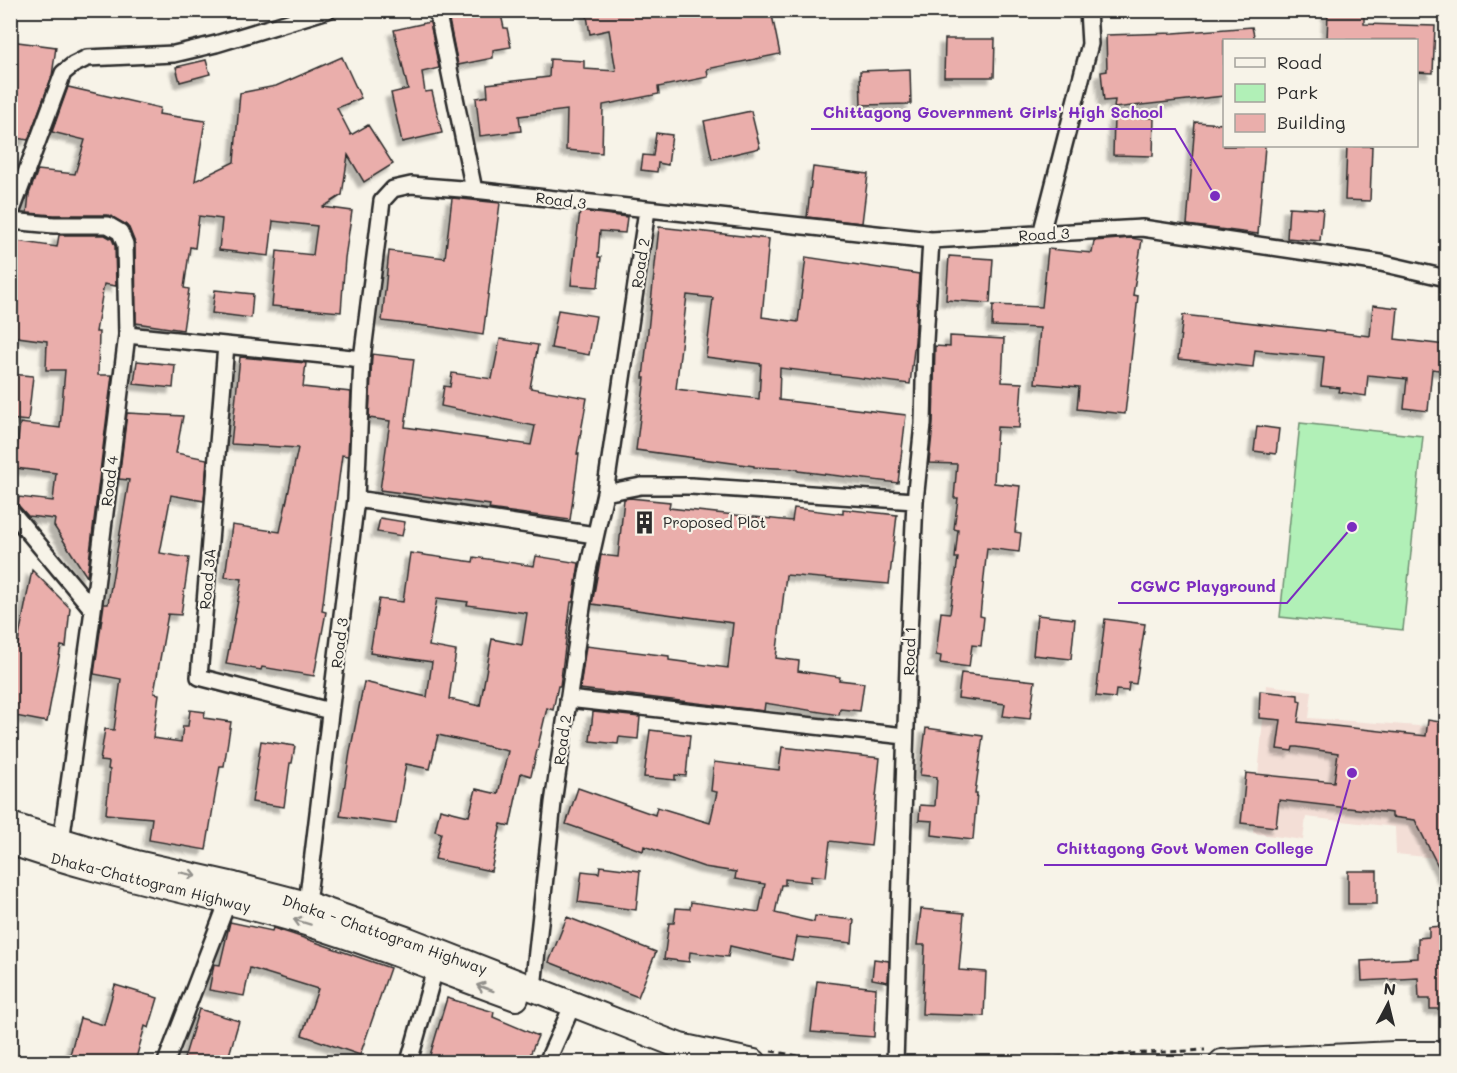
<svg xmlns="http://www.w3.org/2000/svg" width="1457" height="1073" viewBox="0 0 1457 1073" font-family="Mali,sans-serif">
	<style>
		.built { fill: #f3ded6 }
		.green { fill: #b1f0b7; stroke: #6e8e71; stroke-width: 1.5 }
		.building { fill: #eaaeab; stroke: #2b2b2b; stroke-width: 1.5; fill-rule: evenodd; filter: url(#shadow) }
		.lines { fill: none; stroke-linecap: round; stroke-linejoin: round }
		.minor-casing { stroke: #2b2b2b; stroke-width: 20 }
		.trunk-casing { stroke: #2b2b2b; stroke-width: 28 }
		.path { stroke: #2b2b2b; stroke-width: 3; stroke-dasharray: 6 4.5; stroke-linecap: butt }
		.minor { stroke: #f7f3e8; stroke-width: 15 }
		.trunk { stroke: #f7f3e8; stroke-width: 24 }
		.oneway { stroke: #918f8a }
		.labels { text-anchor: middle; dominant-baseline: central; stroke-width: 4.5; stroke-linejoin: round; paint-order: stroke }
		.street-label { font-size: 15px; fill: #2b2b2b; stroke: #f7f3e8 }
		.poi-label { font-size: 15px; fill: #2b2b2b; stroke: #f7f3e8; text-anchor: start }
		.leader { fill: none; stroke: #7b2cbf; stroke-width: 2 }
		.callout-dot { fill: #7b2cbf; stroke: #f7f3e8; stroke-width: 2 }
		.callout-label { font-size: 16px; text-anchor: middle; font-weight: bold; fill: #7b2cbf; stroke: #f7f3e8; stroke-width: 4.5; stroke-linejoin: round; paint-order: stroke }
	</style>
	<defs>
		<filter id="shadow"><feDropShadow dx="-5.5" dy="5.5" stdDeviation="1.5" flood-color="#0004"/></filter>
	</defs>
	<rect width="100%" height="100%" fill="#f7f3e8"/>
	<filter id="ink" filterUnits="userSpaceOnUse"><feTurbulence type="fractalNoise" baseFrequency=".0167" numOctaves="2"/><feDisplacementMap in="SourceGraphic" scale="12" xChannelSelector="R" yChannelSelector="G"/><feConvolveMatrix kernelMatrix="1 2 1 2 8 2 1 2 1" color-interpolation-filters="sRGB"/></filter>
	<g filter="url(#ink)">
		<path class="built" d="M1266 685 1312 691 1309 718 1446 728V859L1396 854 1395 827 1306 817 1303 840 1253 833Z"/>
		<path class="green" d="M1300 423 1423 436 1403 630 1280 617Z"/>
		<path class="building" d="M447 10H500L504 28H507L511 47 493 50V58L458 65Z
			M586 10H771L780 54 707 69 708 77 658 87 659 94 603 105 602 153 566 150 567 110 519 116 521 131 480 136 476 98 488 96 487 84 549 77 550 59 584 61V69L616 71 609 30 590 34Z
			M1328 12 1364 13V24L1435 26 1433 73 1416 72V40H1327Z
			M430 22 439 68 422 72 425 92 432 91 442 133 402 142 391 93 408 89 394 30Z
			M1252 27 1255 40H1224V96L1114 108 1115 100 1104 101 1101 72 1107 71 1106 35 1174 33Z
			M945 39H995L994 77H944Z
			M10 41 56 47 52 76 28 140 10 137Z
			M342 57 361 98 337 108 351 135 368 125 393 164 364 182 348 155 342 195 323 207 352 211 345 258 341 312 272 306 277 251 313 255 317 226 273 221 269 256 219 250 222 219 199 216 195 248 190 247 184 288 189 289 183 330 136 323 135 243 129 228 125 224 108 215H54L27 213 29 194 38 170 75 174 85 140 52 132 68 87 160 108 159 114 205 121 195 181 234 162 240 93 276 86Z
			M206 60 210 74 180 82 176 67Z
			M910 69 911 104 861 105 860 71Z
			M751 111 760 148 712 159 704 121Z
			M1114 116 1154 118 1153 156 1113 155Z
			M1195 122 1224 124V146H1265L1258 234 1187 225Z
			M656 133 672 135 668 165 658 163 657 172 641 170 643 155 653 156Z
			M1347 146H1372L1370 201 1345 200Z
			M813 167 868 174 862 223 807 217Z
			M452 198 500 203 483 335 434 327 382 321 389 251 445 258Z
			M1289 207 1323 209 1320 241 1287 238Z
			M580 211 627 217 625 233 600 231 598 257H601L598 287 571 285Z
			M659 227 769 239 762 317 798 322 806 257 919 274 915 341 910 384 780 368 779 400 906 415 898 483 798 471V469L754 467V466L636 450 645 378H643ZM687 295 713 298 706 357 761 364 759 399 676 389Z
			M59 235H105L112 239 115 246 116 286 104 284 96 332H99L98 375H112L87 577 54 526 55 519 28 516 18 505 19 497 53 501 56 473 15 468 20 423 60 428 65 370H46L47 341 10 336V240L57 247Z
			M1131 238 1142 240 1133 295 1138 296 1125 414 1077 409 1079 387 1035 383 1040 328 992 326 993 305 1042 307 1048 249 1092 253 1094 241Z
			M949 256 993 259 990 303 946 300Z
			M215 290 253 294 251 318 212 313Z
			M1373 305 1398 308 1395 339 1446 345V371L1432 369 1428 411 1404 408 1407 379 1368 375 1366 396 1339 392 1340 388 1321 386 1324 357 1255 350 1253 367 1178 359 1183 315 1370 336Z
			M558 310 596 316 589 355 551 348Z
			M950 336 1004 339 1002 382 1022 383 1019 428 997 427 994 483 1020 486 1015 532 1021 533 1019 552 987 548 980 616 984 617 981 646 972 645 969 667 940 663 941 656 936 655 941 612 950 613 958 558H955L958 530 954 529 958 498H954L957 464 929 463 933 424 935 346 950 347Z
			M500 339 538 345 530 388 587 398 577 454H579L570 520 489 509 490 505 380 490 390 421 369 418 372 354 414 359 405 427 531 445 535 426 441 406 444 386 450 387 452 373 492 379Z
			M240 357 306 363 303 387 351 392 348 456 342 455 322 611 326 612 314 676 262 667 261 670 226 664 242 579 225 577 232 525 280 532 298 448 231 444Z
			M137 361 175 365 173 388 134 384Z
			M10 374 33 376 28 421 10 419Z
			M127 413 183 416 176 453 207 459 204 501 171 495 160 553 189 558 181 615 168 614 154 693 159 694 153 738 181 742 183 726H188L190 710 205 712 204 718 231 722 224 766H220L206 850 149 840 152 818 106 814 110 770 108 769 109 762 100 761 105 729 114 730 121 679 94 674 104 604H108L129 480 119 479Z
			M1257 426 1279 429 1276 454 1254 451Z
			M630 498 670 502 669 508 792 521 794 508 843 514V509L897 515 889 584 786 575 776 658 799 661 798 671 840 677 839 680 864 683 860 711 840 709 839 715 765 703 764 711 580 689 586 646 669 656V660L728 668 733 623 592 604 601 555 618 557 624 499Z
			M380 518 405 522 402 536 377 532Z
			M410 553 473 562 474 557 534 566 536 556 579 563 573 602H571L560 686H558L553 710 547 708 531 776 521 773 510 826 501 824 491 871 435 859 441 833 435 831 440 809 469 816 476 789 498 794 508 751 438 735 430 769 406 764 396 824 340 816 350 752 364 682 427 697 432 662 370 653 379 599 403 602ZM437 598 468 602 467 605 527 613 522 645 492 639 480 706 449 699 456 651 429 646Z
			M32 570 70 608 66 647 61 646 47 722 10 715V646L17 647Z
			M1037 615 1075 619 1071 659 1033 655Z
			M1105 619 1145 624 1136 684 1129 683 1128 691 1116 690 1115 698 1096 696Z
			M961 673 1035 681 1030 719 1003 716 1005 704 958 698Z
			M1260 691 1298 695V700L1301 701 1298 722 1426 736 1428 720 1446 723V882L1415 820 1392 817V813L1279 800 1276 827 1241 823 1246 773 1334 782 1338 753 1297 747H1293L1292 751 1277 749 1281 720 1259 718Z
			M593 712 640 717 638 739 619 737 618 744 590 741Z
			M926 728 983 736 975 793H977L973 840 932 835 933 821 919 820 920 805 935 806 937 777 920 775Z
			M650 730 690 735 686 776 675 775V780L644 777Z
			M261 741 295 746 292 763H290L284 807 252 802Z
			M782 747 880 758 871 846 830 841 826 877 811 875V882L785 879V885H781L775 913 814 922 815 916 854 920 852 943 797 937 792 960 730 946 728 957 690 952 689 962 664 959 669 923H674L676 908 690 909 691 902 759 912 765 884 735 879 736 872 704 867 644 846 643 851 566 824 578 788 655 815 657 807 710 823 717 792 711 791 714 762 779 770Z
			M600 866 640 871 636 910 578 902 582 871 599 873Z
			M1348 871H1377V904H1348Z
			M921 909 964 913 959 970 986 972 984 1016 922 1014 925 945H917Z
			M567 917 656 952 638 997 549 962Z
			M230 922 272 931 273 928 292 934 390 968 360 1055 302 1035 318 989 250 968 244 996 209 990 214 964 220 965Z
			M1444 926 1446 1009H1430V999H1419L1418 978 1362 981 1361 961 1418 958V938L1429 937V927Z
			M874 959 889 961 888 982 872 979Z
			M817 981 876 988 874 1037 811 1032Z
			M115 985 158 998 149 1028 145 1026 135 1062H68L80 1018 104 1025Z
			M447 998 494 1012 493 1017 538 1036 527 1062H476L463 1057 462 1062H428Z
			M199 1009 239 1021 227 1062H183Z"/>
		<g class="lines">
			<defs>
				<path id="minor" d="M437 10 474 190
					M10 216 63 73 73 65 87 58 174 54 216 44 328 10
					M10 221 54 225H108L120 232 125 244 127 335 93 610 61 842
					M1041 234 1090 44 1088 10
					M127 335 362 359
					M226 345 199 677 330 711
					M605 493 647 210
					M356 499 595 535
					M10 510 93 610
					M568 699 905 736
					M307 904 356 499 362 359 382 201 393 189 411 185 474 190 931 240 1142 228 1381 263 1446 278
					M533 988 553 803 587 574 605 493 641 486H691L915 501
					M166 1062 230 896
					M409 1062 435 969
					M547 1062 573 1004
					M895 1062 909 635 915 501 923 424 925 341 931 240"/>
				<path id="trunk" d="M10 825 136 863 234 885 307 904 406 939 680 1046 754 1062
					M10 842C104 876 201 892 296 920 371 942 443 972 516 998
					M1222 1062 1395 1054H1446"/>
			</defs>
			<use href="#minor" class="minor-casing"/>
			<use href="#trunk" class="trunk-casing"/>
			<path class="path" d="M771 1051 814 1059 880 1062
				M972 1062 1205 1050"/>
			<use href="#minor" class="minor"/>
			<use href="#trunk" class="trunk"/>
		</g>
		<defs><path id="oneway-shaft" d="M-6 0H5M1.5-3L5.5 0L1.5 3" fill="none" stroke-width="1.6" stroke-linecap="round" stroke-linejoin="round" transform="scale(1.5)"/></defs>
		<g class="oneway">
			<use href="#oneway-shaft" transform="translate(188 874) rotate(12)"/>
			<use href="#oneway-shaft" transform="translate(302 922) rotate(-163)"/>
			<use href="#oneway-shaft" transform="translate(485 988) rotate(-160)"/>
		</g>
	</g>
	<defs>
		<symbol id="building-bare" viewBox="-9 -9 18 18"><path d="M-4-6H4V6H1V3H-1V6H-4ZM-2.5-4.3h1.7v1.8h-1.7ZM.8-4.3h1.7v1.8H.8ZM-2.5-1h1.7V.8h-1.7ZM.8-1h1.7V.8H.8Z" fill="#2b2b2b" stroke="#f7f3e8" stroke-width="2.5" paint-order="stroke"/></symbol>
	</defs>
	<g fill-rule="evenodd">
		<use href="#building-bare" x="628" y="506" width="33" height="33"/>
	</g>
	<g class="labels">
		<g class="street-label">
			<text transform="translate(561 200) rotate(7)">Road 3</text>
			<text transform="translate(1044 234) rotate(-3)">Road 3</text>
			<text transform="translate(640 263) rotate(-81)">Road 2</text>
			<text transform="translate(109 481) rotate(-83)">Road 4</text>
			<text transform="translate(207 579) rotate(-85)">Road 3A</text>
			<text transform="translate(339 643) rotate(-83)">Road 3</text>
			<text transform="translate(909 651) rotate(-88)">Road 1</text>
			<text transform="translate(562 740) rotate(-82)">Road 2</text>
			<text transform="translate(151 882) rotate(14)">Dhaka-Chattogram Highway</text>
			<text transform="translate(385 934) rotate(19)">Dhaka - Chattogram Highway</text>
		</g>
		<g class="poi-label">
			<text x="663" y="522">Proposed Plot</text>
		</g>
	</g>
	<path class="leader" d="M1215 196L1175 129H811M1352 527L1287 603H1118M1352 773L1326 865H1044"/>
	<g class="callout-dot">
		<circle cx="1215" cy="196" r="6"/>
		<circle cx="1352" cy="527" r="6"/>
		<circle cx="1352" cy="773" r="6"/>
	</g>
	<g class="callout-label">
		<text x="993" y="118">Chittagong Government Girls' High School</text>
		<text x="1203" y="592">CGWC Playground</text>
		<text x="1185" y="854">Chittagong Govt Women College</text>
	</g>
	<rect width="1457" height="1073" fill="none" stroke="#f7f3e8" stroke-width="36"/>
	<rect x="18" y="18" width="1421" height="1037" fill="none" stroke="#2b2b2b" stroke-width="2" filter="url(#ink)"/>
	<rect x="1223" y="39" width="195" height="108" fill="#f7f3e8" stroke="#a5a39c" stroke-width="1.5"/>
	<rect x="1235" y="58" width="30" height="9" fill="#f7f3e8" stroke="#a5a39c" stroke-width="1.5"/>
	<text x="1277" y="69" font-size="18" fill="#2b2b2b">Road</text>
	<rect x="1235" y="84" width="30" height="18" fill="#b1f0b7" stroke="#a5a39c" stroke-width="1.5"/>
	<text x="1277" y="99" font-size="18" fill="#2b2b2b">Park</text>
	<rect x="1235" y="114" width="30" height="18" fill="#eaaeab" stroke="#a5a39c" stroke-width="1.5"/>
	<text x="1277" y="129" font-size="18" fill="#2b2b2b">Building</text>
	<g transform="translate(1388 1004) rotate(7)" stroke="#f7f3e8" stroke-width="4.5" paint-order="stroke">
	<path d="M0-4.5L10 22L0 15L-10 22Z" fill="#2b2b2b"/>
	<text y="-9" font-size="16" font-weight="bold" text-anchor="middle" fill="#2b2b2b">N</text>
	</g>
</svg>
